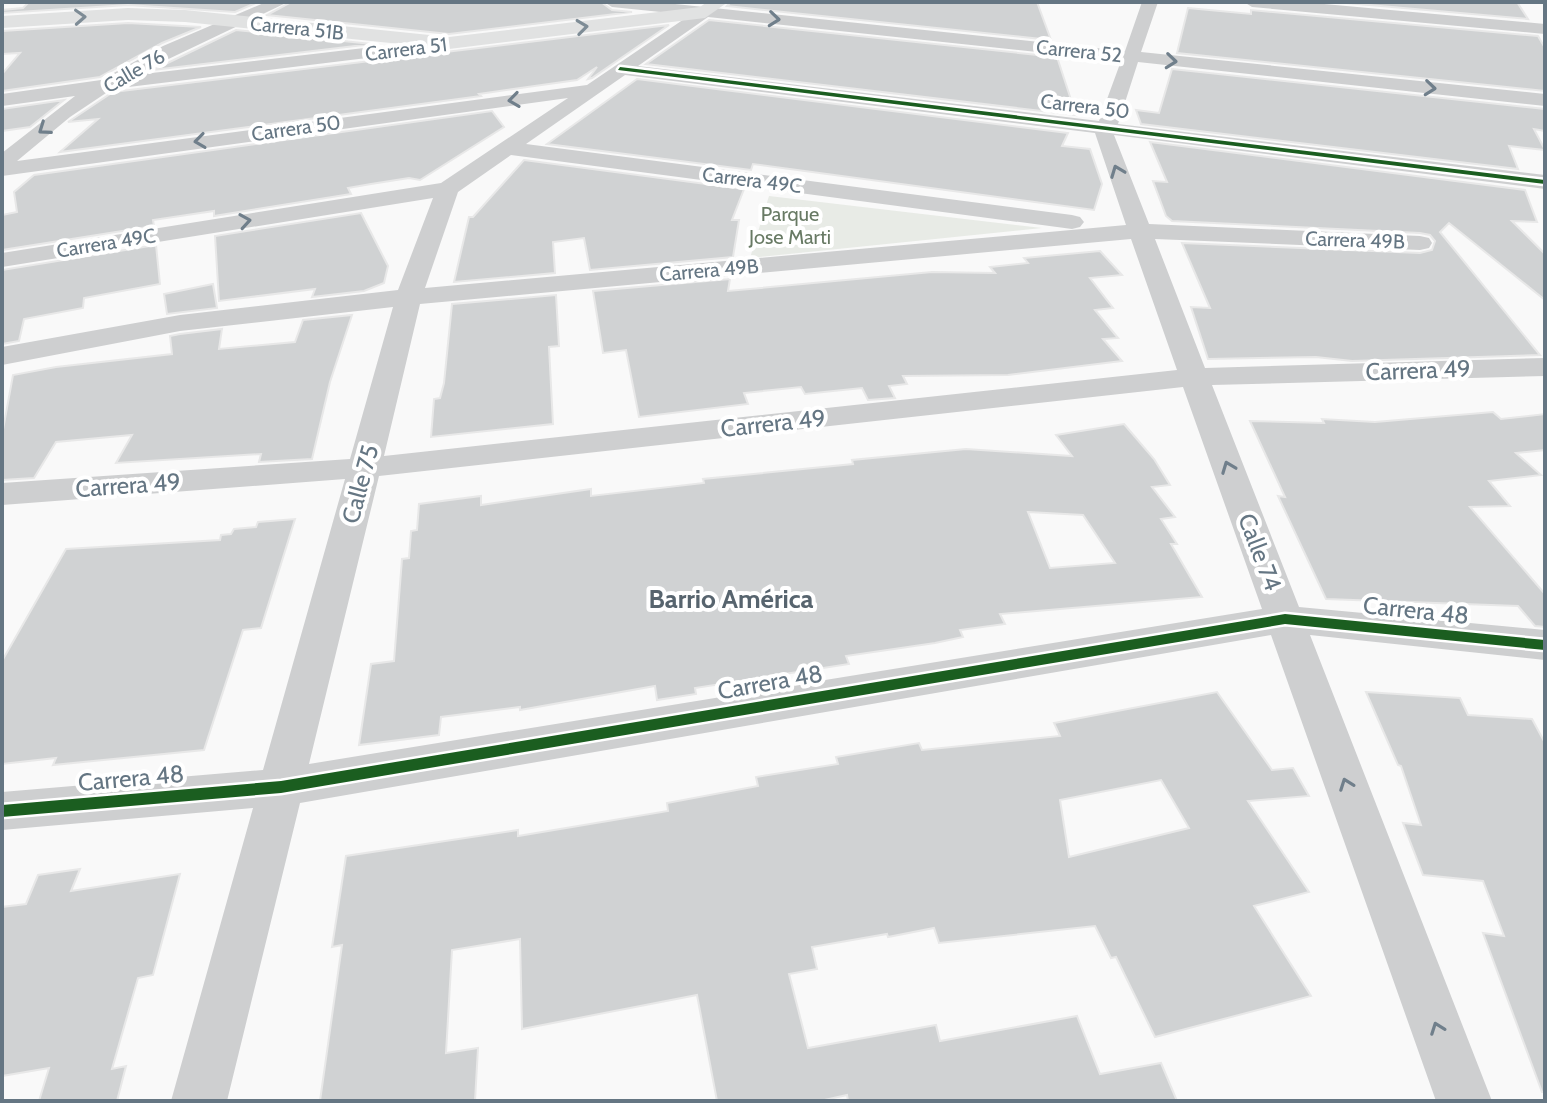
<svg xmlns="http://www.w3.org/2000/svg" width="1547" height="1103" viewBox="0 0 1547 1103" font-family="Cabin,sans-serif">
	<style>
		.green { fill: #e8ebe6 }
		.building { fill: #d0d2d3; stroke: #e8e8e8; stroke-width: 2; fill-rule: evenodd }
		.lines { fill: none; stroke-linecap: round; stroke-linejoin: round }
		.minor { fill: #cecfd0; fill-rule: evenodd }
		.major { fill: #e1e2e2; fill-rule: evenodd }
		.cycleway-casing { stroke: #fff; stroke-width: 5 }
		.cycleway { fill: #1b5e20; fill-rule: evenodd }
		.oneway { stroke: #7e8c96 }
		.oneway2 { stroke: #707f8b }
		.labels { text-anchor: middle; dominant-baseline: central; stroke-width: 8; stroke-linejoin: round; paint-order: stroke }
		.far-street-label { font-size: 20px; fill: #657683; stroke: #fff }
		.far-park-label { font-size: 20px; fill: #687a64; stroke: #fff }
		.street-label { font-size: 24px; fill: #657683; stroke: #fff }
		.neighbourhood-label { font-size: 26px; font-weight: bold; fill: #57646e; stroke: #fff }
	</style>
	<rect width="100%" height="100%" fill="#f9f9f9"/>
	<path class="green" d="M769 196 1042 228 750 258Z"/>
	<path class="building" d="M29 2H258L235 12 128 5 2 13V10L23 8Z
		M291 2H601L612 10 632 12 449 34 267 15Z
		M731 2H1037L1051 40 727 6Z
		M1335 2H1517L1528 19Z
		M1188 8 1251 14V10L1538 36 1545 48V91L1177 53Z
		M709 20 1057 57 1076 115 646 64Z
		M128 23 201 27 162 43 100 77 2 91V74L20 53 2 54V31Z
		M669 25 592 78 588 79 597 67 577 80 479 94 481 96 60 152 98 119 68 122 113 92Z
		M236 30 372 44 153 70Z
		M1172 69 1545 109V131L1534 129 1545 150 1509 146 1518 169 1141 124 1136 110 1159 113Z
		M637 79 1068 133 1062 146 1090 149 1102 184 1094 210 753 164 751 170 547 144Z
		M64 100 30 127 2 131V109Z
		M492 111 504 127 420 180 409 178 371 184 348 188 351 194 214 216V211L153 220 154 226 2 250V215L17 212 14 192 34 175Z
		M1150 142 1525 190 1537 222 1512 221 1545 254V300L1449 223 1440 232 1540 355 1352 361 1316 357 1208 359 1191 307 1210 308 1182 243 1420 253 1432 250 1435 241 1430 235 1420 233 1172 221 1166 216 1153 181 1167 182Z
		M524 160 744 189 732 220H739L733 257 590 270 584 238 553 242 555 273 454 282 469 217H473Z
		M361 213 388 266 384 283 364 291 312 297 315 289 219 301 215 236Z
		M156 245 160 284 84 298 83 308 24 319 19 341 2 344V270Z
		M1100 251 1122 275 1090 278 1113 308 1095 310 1118 338 1103 339 1122 361 1008 375 903 376 907 384 889 386 895 398 868 400 862 388 805 394 801 387 744 393 748 404 639 417 626 350 603 353 593 291 730 279 728 291 932 272 995 273 990 267 1028 263 1024 258Z
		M213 284 217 308 167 314 164 294Z
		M556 295 559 346 549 347 553 424 431 437 434 399 440 398 444 383 452 304Z
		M352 315 330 382 312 459 259 462 261 454 116 463 132 435 56 442 34 478 2 480V435L13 375 56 367 172 354 170 336 180 334 222 329 219 349 295 342 303 320Z
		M1493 412 1501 419 1545 414V450L1516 453 1541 475 1489 481 1510 506 1470 507 1545 594V627L1535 626 1518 606 1326 599 1278 496 1285 497 1250 421 1324 423 1322 419 1375 422Z
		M1124 424 1154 459 1170 485 1152 487 1175 517 1161 519 1177 544H1171L1202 597 1000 614 1005 624 960 630 963 637 935 643 846 656 849 664 695 688 696 694 657 700 655 686 520 710V707L441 717 439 735 359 745 371 664 394 661 402 559 409 558 411 531 417 530 419 504 481 496V505L591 489V496L704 483 703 479 853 464 852 460 966 449 1072 456 1056 435ZM1028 512 1083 515 1115 563 1050 568Z
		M295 519 261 628 243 630 204 750 53 765 56 758 2 764V661L66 549 220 540 221 535 231 534 234 529 256 527 258 522Z
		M1217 692 1272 770 1293 768 1309 796 1248 801 1309 892 1254 906 1311 996 1155 1037 1116 957 1111 958 1095 926 939 943 934 928 888 937 887 934 812 947 817 969 789 974 808 1048 936 1025 940 1041 1077 1016 1100 1074 1161 1063 1177 1101H848L847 1095 820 1101H717L697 995 522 1029 520 939 452 950 446 1053 478 1048 475 1101H320L342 945 332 947 346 856 518 830V836L668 811 667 803 758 786 756 777 838 764 836 757 919 743 922 750 1060 736 1054 723ZM1161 780 1189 828 1069 857 1060 800Z
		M1366 692 1460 698 1468 715 1532 719 1545 743V1092H1542L1483 933 1504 936 1483 881 1423 875 1403 823 1421 825 1401 766 1398 765Z
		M80 869 71 891 180 874 153 975 138 978 112 1069 126 1066 117 1101H39L49 1068 2 1076V907L26 904 38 875Z"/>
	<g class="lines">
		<path class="minor" d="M266 2H288L135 75 449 38 457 43 449 48 112 89 70 117 17 161 587 85 690 15 612 7 604 2H656L1125 51 1142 2H1158L1141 52 1545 94V106L1138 62 1118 124 1545 175V189L1114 135 1149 224 1420 236 1429 238 1432 243 1429 248 1420 250 1155 239 1205 368 1545 358V376L1212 385 1299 607 1545 630V660L1310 635 1492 1101H1436L1271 635 300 803 227 1101H171L253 808 2 830V792L263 770 345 479 2 505V483L350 459 393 307 180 331 2 365V347L180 315 398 290 433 198 2 267V253L441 183 568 98 2 176V153L75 96 2 106V94L101 80 163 46ZM708 17 1121 61 1099 121 638 66ZM625 75 1095 133 1126 225 425 288 458 192 511 155 1072 229 1080 227 1084 222 1080 217 1072 215 526 144ZM1131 239 1177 370 384 456 420 304ZM1183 387 1262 609 309 764 379 476Z
			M1244 2H1302L1545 24V34L1252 7Z"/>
		<path class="major" d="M707 2H728L705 18 449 49 185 22 128 20 2 28V16L128 8 185 10 449 37 700 7Z"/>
		<defs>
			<path id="cycleway" d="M620 67 1545 180V184L618 70Z
				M1285 614 1545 640V650L1285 624 281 793 2 817V805L281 781Z"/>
		</defs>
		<use href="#cycleway" class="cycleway-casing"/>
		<use href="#cycleway" class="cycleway"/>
	</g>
	<defs><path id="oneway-chevron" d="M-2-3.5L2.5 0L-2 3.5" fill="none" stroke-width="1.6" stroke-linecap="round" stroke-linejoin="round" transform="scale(2)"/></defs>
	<g class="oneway">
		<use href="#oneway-chevron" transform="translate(80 17) rotate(-3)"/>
		<use href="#oneway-chevron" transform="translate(582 27) rotate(-7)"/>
	</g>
	<g class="oneway2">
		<use href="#oneway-chevron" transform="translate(774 19) rotate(6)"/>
		<use href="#oneway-chevron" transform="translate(1171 61) rotate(6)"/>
		<use href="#oneway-chevron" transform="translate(1430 88) rotate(6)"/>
		<use href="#oneway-chevron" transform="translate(514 100) rotate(172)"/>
		<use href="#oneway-chevron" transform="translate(44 129) rotate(145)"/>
		<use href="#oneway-chevron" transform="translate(200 141) rotate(172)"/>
		<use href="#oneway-chevron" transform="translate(1117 171) rotate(-111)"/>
		<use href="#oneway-chevron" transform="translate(245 221) rotate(-9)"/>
		<use href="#oneway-chevron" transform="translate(1228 467) rotate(-111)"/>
		<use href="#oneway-chevron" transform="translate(1346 784) rotate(-110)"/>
		<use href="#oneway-chevron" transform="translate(1437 1028) rotate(-110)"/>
	</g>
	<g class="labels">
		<g class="far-street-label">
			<text transform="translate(297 28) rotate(6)">Carrera 51B</text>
			<text transform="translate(406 49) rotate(-7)">Carrera 51</text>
			<text transform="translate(1079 51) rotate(6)">Carrera 52</text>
			<text transform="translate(134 71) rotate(-30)">Calle 76</text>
			<text transform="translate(1085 106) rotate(7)">Carrera 50</text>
			<text transform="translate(296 128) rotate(-8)">Carrera 50</text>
			<text transform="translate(752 180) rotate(7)">Carrera 49C</text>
			<text transform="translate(1355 240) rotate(2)">Carrera 49B</text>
			<text transform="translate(106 243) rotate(-9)">Carrera 49C</text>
			<text transform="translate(709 270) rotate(-5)">Carrera 49B</text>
		</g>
		<g class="far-park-label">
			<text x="790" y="214">Parque<tspan x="790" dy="23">Jose Marti</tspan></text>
		</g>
		<g class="street-label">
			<text transform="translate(1418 370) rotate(-2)">Carrera 49</text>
			<text transform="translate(773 423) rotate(-6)">Carrera 49</text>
			<text transform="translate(360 484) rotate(-75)">Calle 75</text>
			<text transform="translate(128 485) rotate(-4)">Carrera 49</text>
			<text transform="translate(1260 552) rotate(69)">Calle 74</text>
			<text transform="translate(1416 610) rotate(6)">Carrera 48</text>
			<text transform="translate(770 682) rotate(-10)">Carrera 48</text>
			<text transform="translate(131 778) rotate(-5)">Carrera 48</text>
		</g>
		<g class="neighbourhood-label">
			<text x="731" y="599">Barrio América</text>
		</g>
	</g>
	<rect width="1547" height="1103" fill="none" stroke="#657683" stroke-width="8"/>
</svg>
